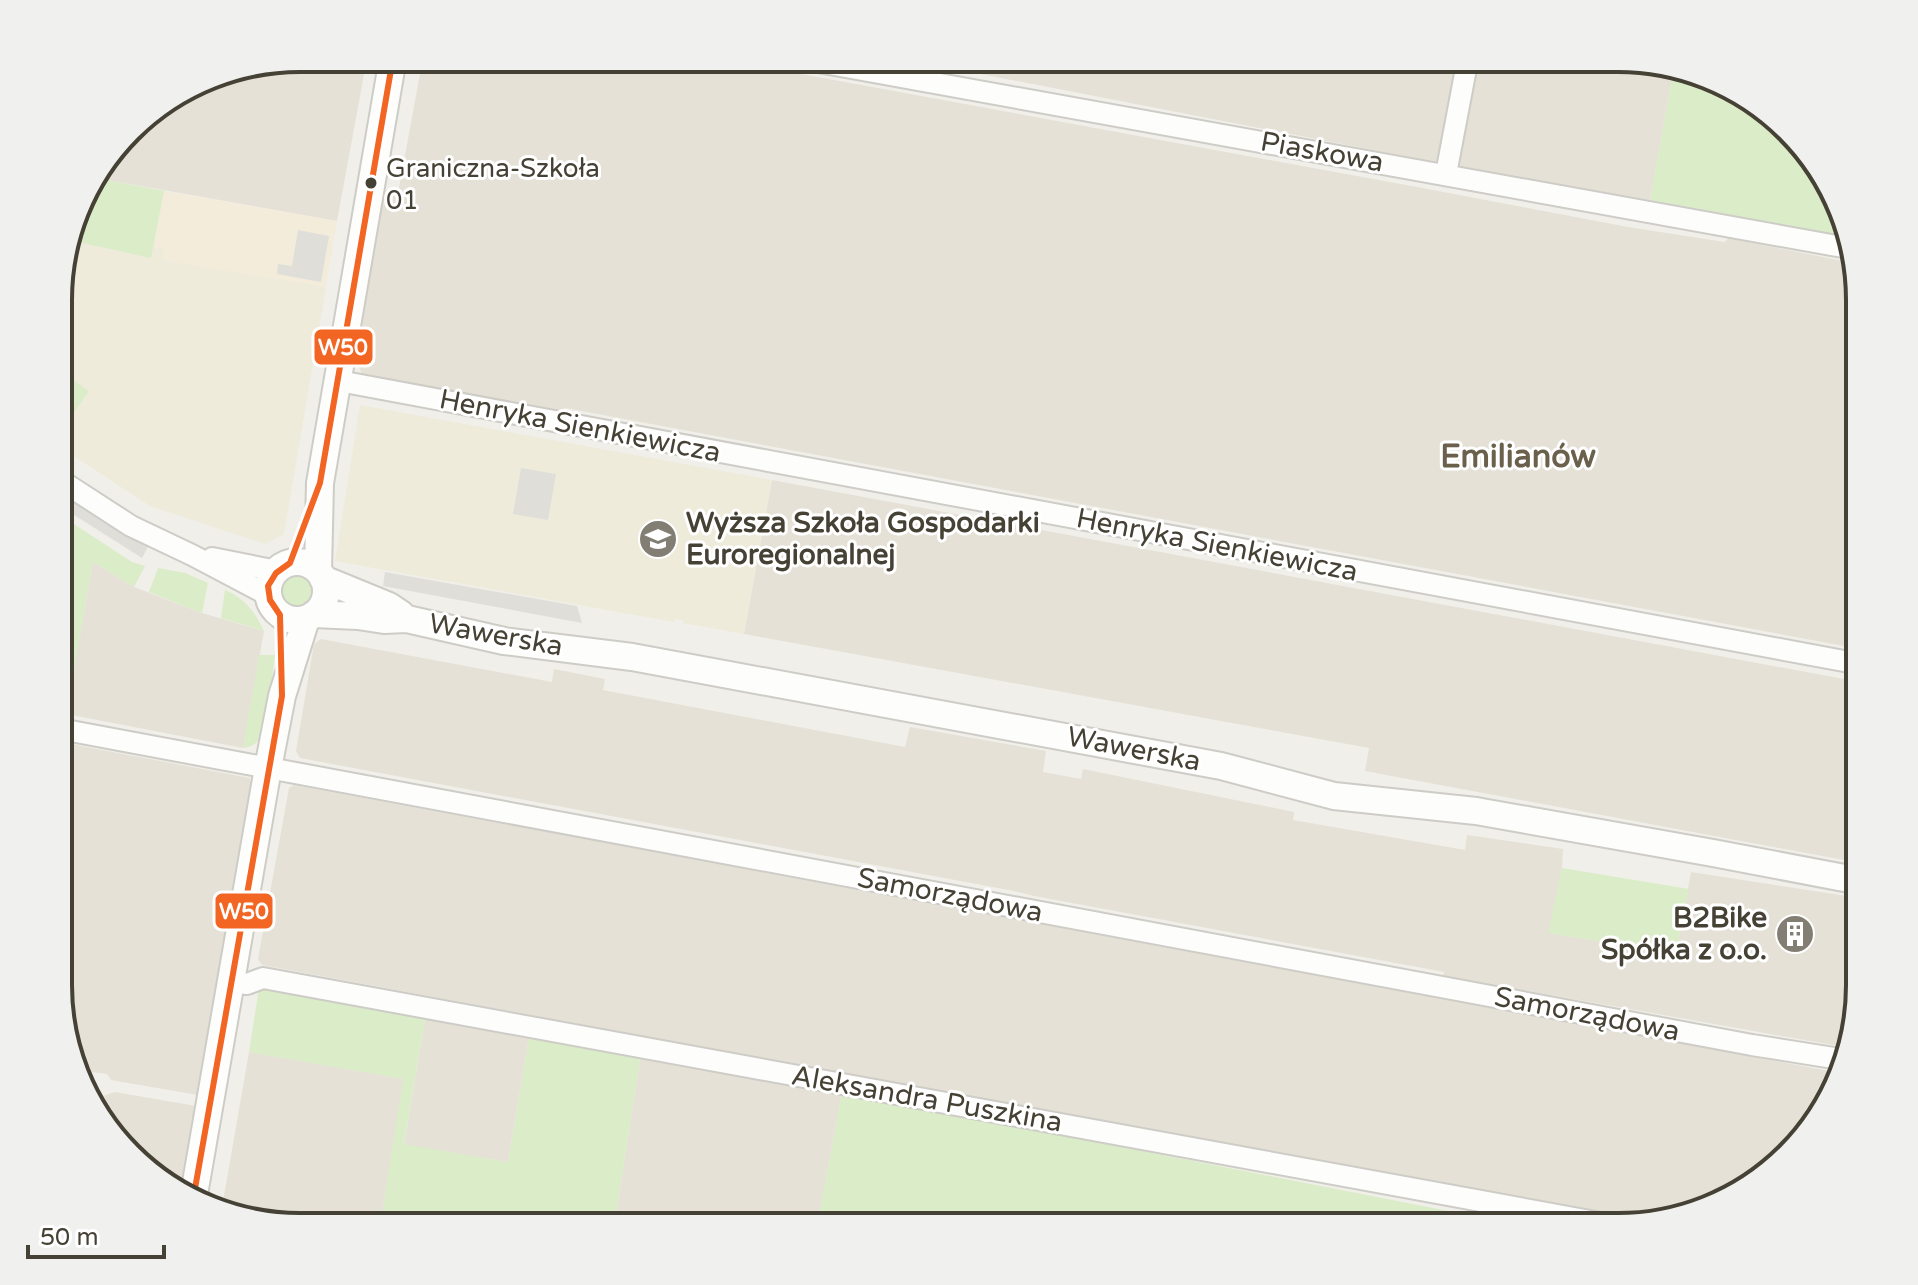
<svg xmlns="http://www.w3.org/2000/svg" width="1918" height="1285" viewBox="0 0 1918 1285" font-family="'Varela Round',sans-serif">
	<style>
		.residential { fill: #e5e1d6 }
		.commercial { fill: #f3ecdb }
		.education { fill: #eeebdb }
		.green { fill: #dbecc8 }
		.parking { fill: #dfded9 }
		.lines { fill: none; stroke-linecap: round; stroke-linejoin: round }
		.minor-casing { stroke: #ceccc6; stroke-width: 24 }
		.tertiary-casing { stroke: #ceccc6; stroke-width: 30 }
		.minor { stroke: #fdfdfc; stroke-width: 20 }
		.tertiary { stroke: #fdfdfc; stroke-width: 26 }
		.bus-1-casing { stroke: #fff; stroke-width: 12 }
		.bus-1 { stroke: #f26522; stroke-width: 6 }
		.bus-dot { fill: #464135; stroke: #fff; stroke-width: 3 }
		.labels { text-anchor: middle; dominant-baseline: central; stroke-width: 6; stroke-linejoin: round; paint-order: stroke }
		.bus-label { font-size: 26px; fill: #464135; stroke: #fff; text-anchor: start }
		.street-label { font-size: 28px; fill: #464135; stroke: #fff }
		.poi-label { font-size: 28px; font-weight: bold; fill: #464135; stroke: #fff; text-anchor: start }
		.quarter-label { font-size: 32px; font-weight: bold; fill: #6a604c; stroke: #fff }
		.rim { fill: none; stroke: #464135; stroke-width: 4 }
		.line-badge { stroke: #fff; stroke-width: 3 }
		.badge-label { font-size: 22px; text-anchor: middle; font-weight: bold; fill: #fff }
	</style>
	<rect width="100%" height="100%" fill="#f0efe9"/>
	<path class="residential" d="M300 58H367L337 221 95 178 140 118 208 76Z
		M423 58H714L1433 190 1628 227 1725 242 1728 238 1853 263 1860 285V649L565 408 563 411 362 374 356 361 384 190 398 193Z
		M984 58H1458L1440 163 981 74Z
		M1479 58H1618L1674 67 1650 200 1459 167Z
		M772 480 1860 682V863L1365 771 1369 748 744 634Z
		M93 562 134 587 202 613 264 631 243 748 66 714Z
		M321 639 552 682 554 669 605 679 603 690 905 747 910 727 1046 751 1043 772 1081 779 1083 769 1294 812 1293 820 1465 850 1467 835 1563 849 1562 868 1549 933 1676 954 1691 872 1860 898V1000L1844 1047 1443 976 1444 972 1034 896 1019 892 300 758 296 751 314 644Z
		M60 742 250 778 253 792 198 1095 111 1080 107 1074 92 1072 89 1093 103 1096 115 1092 196 1106 181 1194 165 1186 91 1106 60 1016Z
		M294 785 1835 1072 1819 1120 1738 1195 1646 1223 262 965 258 959 289 788Z
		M426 1014 530 1032 508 1162 404 1145Z
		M249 1052 404 1079 380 1227H300L221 1213Z
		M641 1054 842 1092 817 1227H614Z"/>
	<path class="commercial" d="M164 191 337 221 326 287 163 260 153 246Z"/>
	<path class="education" d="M95 178 164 191 153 246 165 250 163 260 326 287 284 534 265 544 150 506 60 447V269L83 193Z
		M360 405 772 480 744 634 683 623V620L675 619 674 622 335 561Z"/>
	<path class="green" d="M1674 67 1695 71 1753 99 1828 180 1844 232 1843 236 1650 200Z
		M95 178 164 191 151 258 69 240 83 193Z
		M60 371 89 391 67 423 60 419Z
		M60 515 132 562 145 566 134 587 93 562 66 714 60 713Z
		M158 568 185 573 208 583 202 613 149 592Z
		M278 592a20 20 0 1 1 40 0a20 20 0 1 1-40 0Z
		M225 590C246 599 254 611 264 631L221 618Z
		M259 655H275L265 730C260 741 255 746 243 748Z
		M1562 868 1689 889 1676 954 1548 933Z
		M260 982 426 1014 404 1144 508 1162 530 1032 641 1054 614 1227H380L403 1079 249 1052Z
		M842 1092 1530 1227H817Z"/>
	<path class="parking" d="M298 230 329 236 321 282 277 274 278 264 292 266Z
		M521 468 556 474 548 520 513 514Z
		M60 490 149 545 142 558 60 506Z
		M385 572 577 606 582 623 383 586Z"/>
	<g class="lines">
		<defs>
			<path id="minor" d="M796 58 1848 248
				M1446 174 1468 58
				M339 381 1860 664
				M60 480 131 526 192 555 268 595
				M212 558 277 571
				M60 729 1752 1045 1840 1059
				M232 982 247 984 263 978 1623 1227"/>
			<path id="tertiary" d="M268 591a29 29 0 1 1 58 0a29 29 0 1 1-58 0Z
				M318 571 320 483 393 58
				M323 579 389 606 401 614
				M314 614 358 616 384 620 407 619 504 641 632 657 1221 766 1334 796 1476 811 1713 853 1860 881
				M193 1200 268 768 282 696 306 619"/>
		</defs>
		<use href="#minor" class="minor-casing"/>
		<use href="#tertiary" class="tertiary-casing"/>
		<use href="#minor" class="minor"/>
		<use href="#tertiary" class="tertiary"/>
		<defs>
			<path id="bus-1" d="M193 1200 282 696 280 615 270 600 268 586 276 573 290 563 320 483 393 58"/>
		</defs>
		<use href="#bus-1" class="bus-1-casing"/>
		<use href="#bus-1" class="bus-1"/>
	</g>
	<defs>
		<symbol id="university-disc" viewBox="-11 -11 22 22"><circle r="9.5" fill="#827e74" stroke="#fff"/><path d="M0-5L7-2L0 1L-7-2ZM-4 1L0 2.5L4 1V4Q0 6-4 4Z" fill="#fff"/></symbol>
		<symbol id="building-disc" viewBox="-11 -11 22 22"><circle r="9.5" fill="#827e74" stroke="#fff"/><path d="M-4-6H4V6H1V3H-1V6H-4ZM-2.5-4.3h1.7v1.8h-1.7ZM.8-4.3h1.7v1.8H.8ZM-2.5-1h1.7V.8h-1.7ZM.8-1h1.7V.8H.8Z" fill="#fff"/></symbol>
	</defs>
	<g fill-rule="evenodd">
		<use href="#university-disc" x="636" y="517" width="44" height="44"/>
		<use href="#building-disc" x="1773" y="912" width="44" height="44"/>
	</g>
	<circle class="bus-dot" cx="371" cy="183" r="7"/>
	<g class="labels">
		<g class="bus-label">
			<text x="386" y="168">Graniczna-Szkoła<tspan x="386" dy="32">01</tspan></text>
		</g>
		<g class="street-label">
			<text transform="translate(1322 152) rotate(10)">Piaskowa</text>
			<text transform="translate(580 426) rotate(11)">Henryka Sienkiewicza</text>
			<text transform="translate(1217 545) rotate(11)">Henryka Sienkiewicza</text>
			<text transform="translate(496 635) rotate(10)">Wawerska</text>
			<text transform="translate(1134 749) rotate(11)">Wawerska</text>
			<text transform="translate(950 895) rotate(11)">Samorządowa</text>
			<text transform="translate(1587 1014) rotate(11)">Samorządowa</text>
			<text transform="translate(927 1099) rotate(10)">Aleksandra Puszkina</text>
		</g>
		<g class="poi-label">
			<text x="686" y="523">Wyższa Szkoła Gospodarki<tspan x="686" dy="32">Euroregionalnej</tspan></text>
			<text x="1767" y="918" text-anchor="end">B2Bike<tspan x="1767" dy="32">Spółka z o.o.</tspan></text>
		</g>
		<g class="quarter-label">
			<text x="1518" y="457">Emilianów</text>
		</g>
	</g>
	<path d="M0 0H1918V1285H0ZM300 72H1618A228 228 0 0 1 1846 300V985A228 228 0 0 1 1618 1213H300A228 228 0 0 1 72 985V300A228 228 0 0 1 300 72Z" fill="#f0f0ef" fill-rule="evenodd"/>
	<path class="rim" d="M300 72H1618A228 228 0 0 1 1846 300V985A228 228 0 0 1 1618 1213H300A228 228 0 0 1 72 985V300A228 228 0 0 1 300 72Z"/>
	<g class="line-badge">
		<rect x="313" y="328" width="61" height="38" rx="8" fill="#f26522"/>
		<rect x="214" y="892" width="60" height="38" rx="8" fill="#f26522"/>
	</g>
	<g class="badge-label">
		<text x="343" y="355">W50</text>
		<text x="244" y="919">W50</text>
	</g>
	<path d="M28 1245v12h136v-12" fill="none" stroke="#464135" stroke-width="4"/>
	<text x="40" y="1245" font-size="24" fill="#464135" stroke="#ffffff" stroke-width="6" paint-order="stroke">50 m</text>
</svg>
